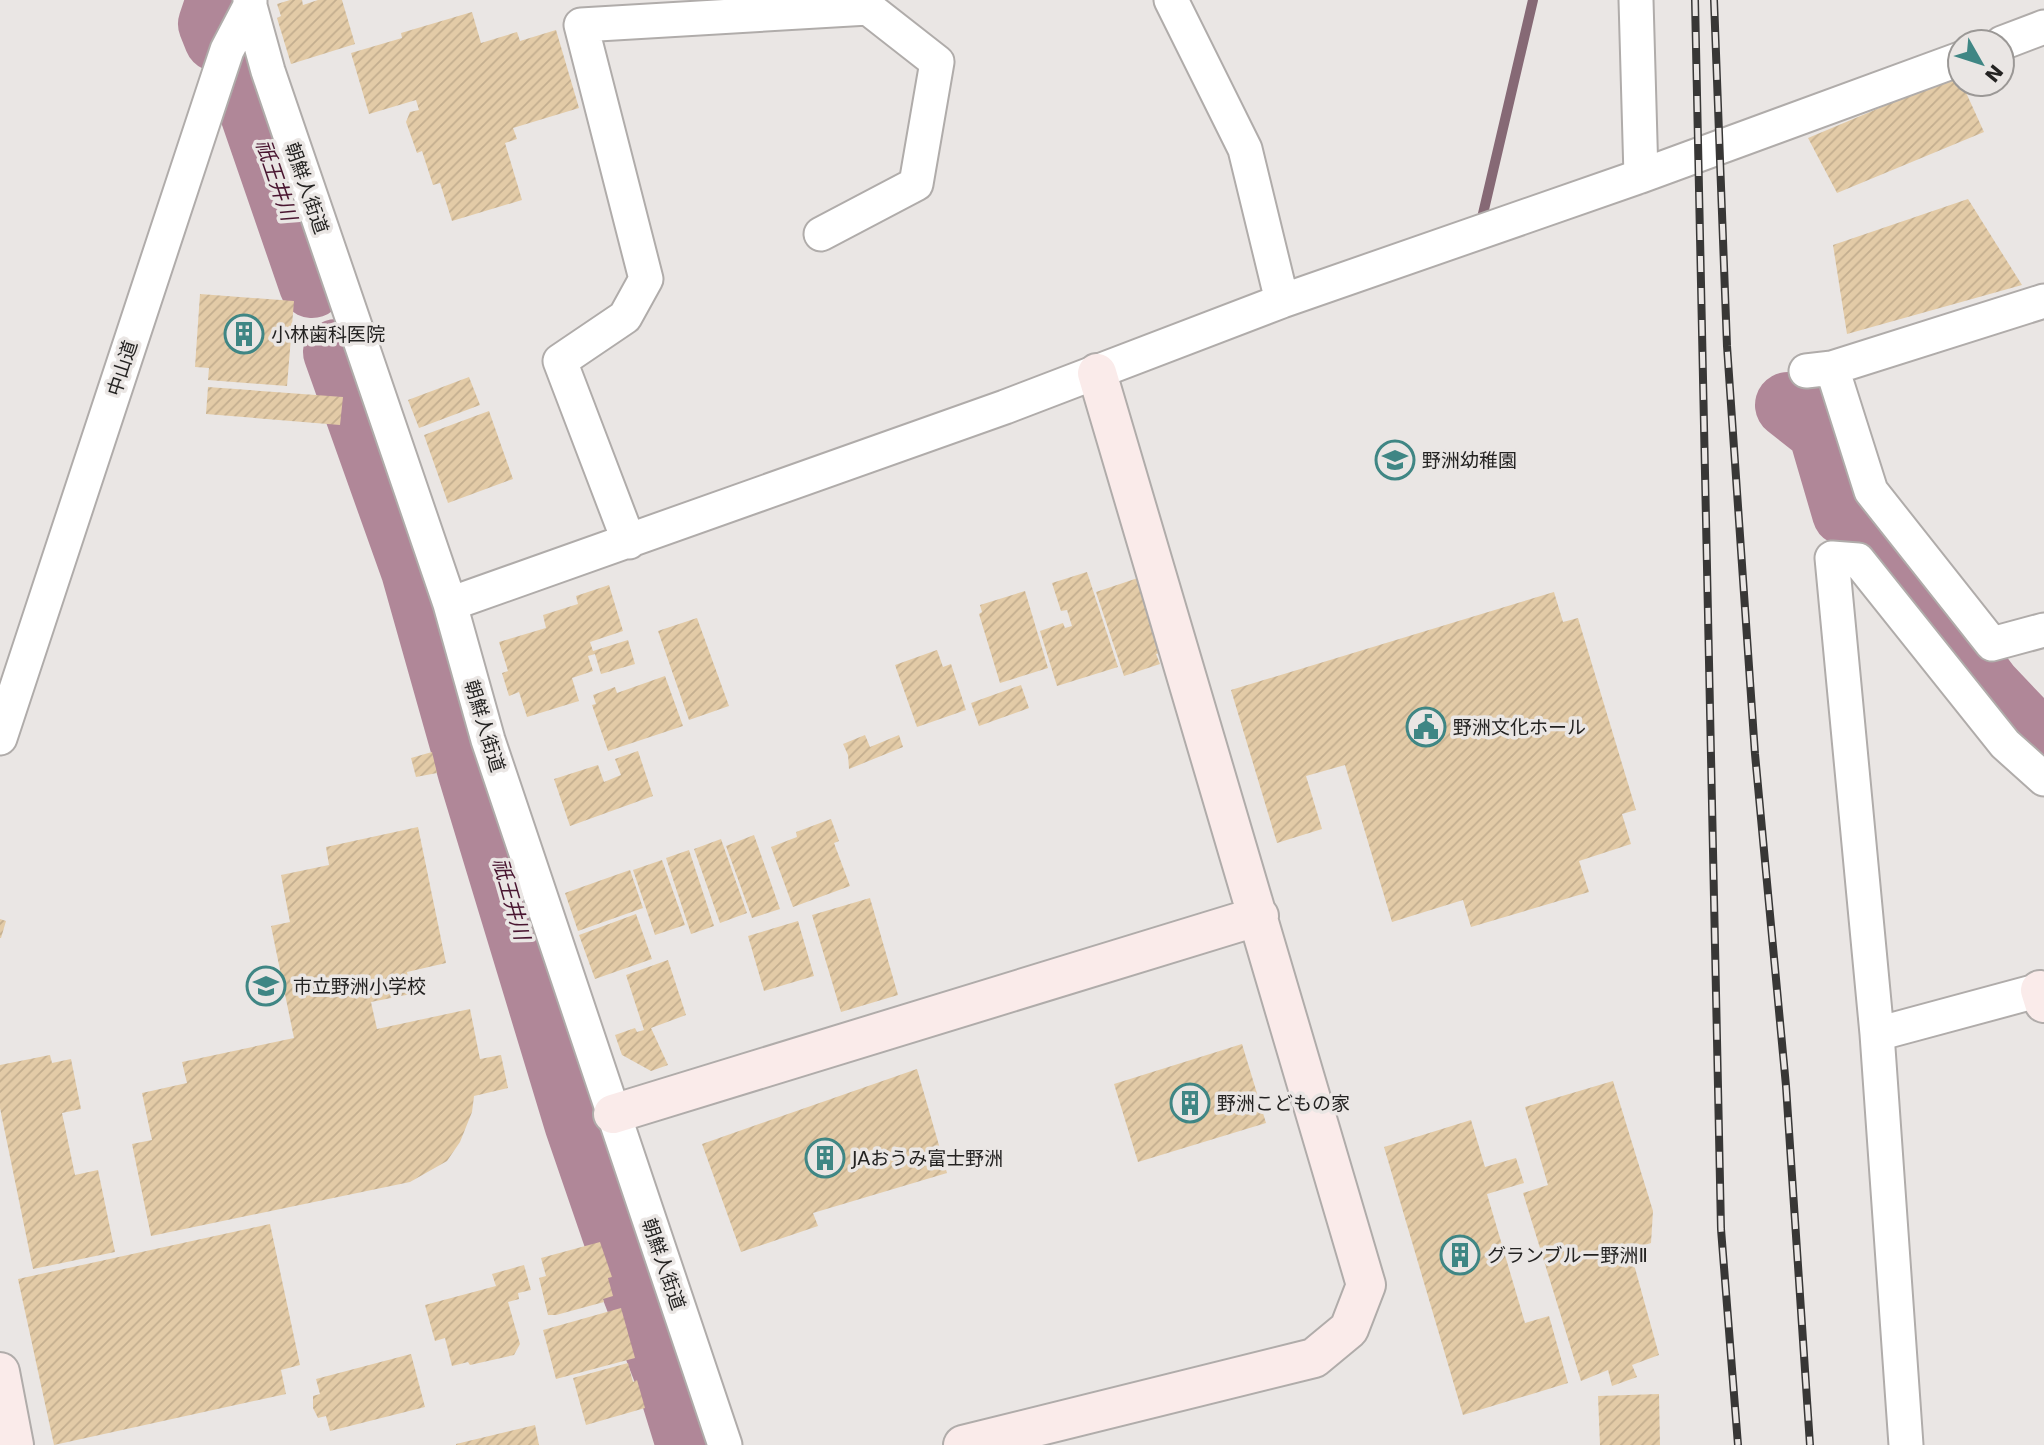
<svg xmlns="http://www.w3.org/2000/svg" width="2044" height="1445" viewBox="0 0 2044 1445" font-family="'DejaVu Sans','Noto Sans JP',sans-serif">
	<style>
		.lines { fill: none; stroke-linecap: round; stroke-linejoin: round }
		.stream { stroke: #866975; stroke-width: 10 }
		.river { stroke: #b08798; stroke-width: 66 }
		.building { fill: url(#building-hatch) }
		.street-casing { stroke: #b0acaa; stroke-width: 37 }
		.secondary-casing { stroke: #b0acaa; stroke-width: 42 }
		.street { stroke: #fff; stroke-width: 33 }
		.secondary { stroke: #faebea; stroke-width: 38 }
		.rail-casing { stroke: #383736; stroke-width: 8 }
		.rail { stroke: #eae6e4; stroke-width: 5; stroke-dasharray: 16; stroke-linecap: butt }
		.labels { text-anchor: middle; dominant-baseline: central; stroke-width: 7; stroke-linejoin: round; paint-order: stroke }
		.street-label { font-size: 19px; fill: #242322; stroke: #eae6e4 }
		.poi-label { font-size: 19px; fill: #242322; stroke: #eae6e4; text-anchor: start }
		.water-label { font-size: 21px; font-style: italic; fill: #491530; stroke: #eae6e4 }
	</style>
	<defs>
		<pattern id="building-hatch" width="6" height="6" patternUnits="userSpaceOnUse" patternTransform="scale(1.75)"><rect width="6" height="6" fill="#e3cba7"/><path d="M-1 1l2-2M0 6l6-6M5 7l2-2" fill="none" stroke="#c3ae8f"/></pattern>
	</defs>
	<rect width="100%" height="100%" fill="#eae6e4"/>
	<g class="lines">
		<path class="stream" d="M1482 218 1533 0"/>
		<path class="river" d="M217 39 211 24 219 0
			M240 76 312 285
			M336 352 414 571 471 773 577 1123 633 1286 668 1377 689 1445
			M1788 405 1821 431 1845 513 1860 521 1915 589 1988 687 2044 746"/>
	</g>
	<path class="building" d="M290 0H302L303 5 318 0H342L355 44 291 64 277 18 281 16 277 4Z
		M472 12 481 43 517 32 520 41 556 30 579 108 513 128 517 139 505 143 522 200 452 221 440 183 433 185 422 151 417 153 406 122 410 112 419 110 416 100 369 114 351 53 402 38 401 33Z
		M1958 75 1984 132 1837 193 1808 138Z
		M1968 199 2022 285 1847 334 1833 245Z
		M200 294 294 301 287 386 208 380 209 368 195 367Z
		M469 377 480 405 419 428 408 400Z
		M208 387 343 397 340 425 206 414Z
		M489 411 513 479 448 503 424 435Z
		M1087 572 1118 667 1057 686 1040 631 1063 623 1065 628 1072 626 1067 610 1061 611 1052 583Z
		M1138 578 1163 652 1156 654 1160 664 1124 676 1096 592Z
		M609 585 623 631 590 642 593 651 628 640 635 664 601 674 595 654 588 656 593 671 572 678 579 701 527 717 519 692 509 696 502 673 508 671 499 642 546 628 543 615 578 604 576 596Z
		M1025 591 1048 668 1000 683 979 614 982 612 980 605Z
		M1554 592 1563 622 1578 618 1636 810 1622 814 1631 844 1579 861 1589 892 1471 927 1463 900 1392 922 1345 765 1306 776 1322 829 1277 843 1231 690Z
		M697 618 729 706 689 720 658 631Z
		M937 650 943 667 951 664 966 710 917 727 895 665Z
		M665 676 683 726 608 751 592 705 596 704 593 695 615 687 617 693Z
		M1021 685 1029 708 979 726 971 703Z
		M865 735 870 747 899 735 903 747 849 769 848 755 843 744Z
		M638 751 653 796 570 826 554 779 598 765 604 782 621 775 615 759Z
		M432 752 437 773 416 777 411 758Z
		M831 819 839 841 834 843 850 886 793 907 771 847 797 837 796 832Z
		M418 827 446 963 407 972 411 994 371 1002 377 1029 470 1009 480 1059 501 1055 508 1088 474 1096 472 1112 460 1142 447 1161 410 1182 151 1236 132 1144 152 1140 142 1093 187 1083 182 1062 294 1038 271 926 290 922 281 875 329 865 326 847Z
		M754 835 780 909 752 918 726 846Z
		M721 839 747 913 720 923 694 849Z
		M689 850 714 926 691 934 666 858Z
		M662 860 685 925 655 935 633 870Z
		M630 870 643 908 578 931 565 893Z
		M870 898 898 995 841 1012 812 915Z
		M636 914 652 959 595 979 579 935Z
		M0 919 6 921 1 938H0Z
		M798 921 814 976 764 991 748 936Z
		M668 960 686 1015 651 1028 668 1065 651 1071 622 1055 615 1035 635 1028 637 1032 644 1030 626 975Z
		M1242 1044 1266 1123 1138 1162 1114 1084Z
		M50 1055 52 1063 71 1059 81 1109 62 1113 75 1175 98 1170 115 1252 33 1269 0 1108V1065Z
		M917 1069 947 1173 813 1213 818 1226 741 1252 702 1144Z
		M1613 1081 1653 1211 1651 1243 1630 1250 1659 1355 1632 1365 1637 1377 1612 1386 1608 1370 1581 1381 1523 1193 1548 1185 1525 1107Z
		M1471 1120 1485 1167 1516 1158 1524 1183 1487 1194 1525 1323 1549 1316 1568 1383 1463 1415 1384 1147Z
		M270 1224 300 1365 281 1370 286 1394 54 1445 18 1279Z
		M600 1242 612 1277 608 1278 613 1296 603 1299 604 1302 556 1315H548L539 1278 546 1276 541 1258Z
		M524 1265 531 1290 518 1293 519 1299 508 1302 520 1344 514 1355 470 1365 468 1362 452 1366 445 1338 435 1341 425 1305 496 1286 492 1274Z
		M621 1308 635 1358 556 1379 543 1330Z
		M411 1354 425 1407 330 1431 326 1416 318 1418 313 1408V1396L320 1394 316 1379Z
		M628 1363 633 1382 637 1380 645 1408 586 1425 573 1378Z
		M1659 1394 1660 1445H1600L1598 1396Z
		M535 1425 539 1445H456V1444Z"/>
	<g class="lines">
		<defs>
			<path id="street" d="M1171 0 1245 149 1282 301
				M1636 0 1641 176
				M250 6 268 71 450 604 488 740 725 1445
				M2002 43 2044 27
				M1832 368 1871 491 1992 644 2044 630
				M1806 371 1832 368 2044 301
				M629 542 560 361 625 317 646 279 581 25 868 8 937 62 916 184 821 234
				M450 604 1005 407 1282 301 1641 176 1960 59
				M0 738 218 77 227 50 250 6V0
				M1877 1034 1832 558 1858 560 2005 744 2044 779
				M1906 1445 1877 1034 2044 989"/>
			<path id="secondary" d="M2040 990 2044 1003
				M613 1114 1259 916
				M0 1372 14 1445
				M963 1445 1314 1358 1349 1329 1366 1285 1097 373"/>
		</defs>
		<use href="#street" class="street-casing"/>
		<use href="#secondary" class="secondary-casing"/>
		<use href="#street" class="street"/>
		<use href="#secondary" class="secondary"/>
		<defs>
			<path id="rail" d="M1695 0 1721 1229 1738 1445
				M1714 0 1727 346 1755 754 1786 1086 1810 1445"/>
		</defs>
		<use href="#rail" class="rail-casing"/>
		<use href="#rail" class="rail"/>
	</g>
	<defs>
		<symbol id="building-ring" viewBox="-11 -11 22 22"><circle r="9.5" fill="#eae6e4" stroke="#3f8684" stroke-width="1.5"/><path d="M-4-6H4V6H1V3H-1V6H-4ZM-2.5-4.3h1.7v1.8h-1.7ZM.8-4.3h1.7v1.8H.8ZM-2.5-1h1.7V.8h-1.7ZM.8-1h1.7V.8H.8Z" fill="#3f8684"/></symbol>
		<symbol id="school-ring" viewBox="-11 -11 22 22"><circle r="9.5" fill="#eae6e4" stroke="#3f8684" stroke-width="1.5"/><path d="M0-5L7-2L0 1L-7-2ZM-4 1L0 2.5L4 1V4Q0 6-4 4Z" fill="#3f8684"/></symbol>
		<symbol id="civic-ring" viewBox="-11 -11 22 22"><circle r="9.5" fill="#eae6e4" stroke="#3f8684" stroke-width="1.5"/><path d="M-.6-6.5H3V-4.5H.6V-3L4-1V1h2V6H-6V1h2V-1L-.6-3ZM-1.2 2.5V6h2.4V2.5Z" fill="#3f8684"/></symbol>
	</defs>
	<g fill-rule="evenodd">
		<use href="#building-ring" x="222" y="312" width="44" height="44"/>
		<use href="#school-ring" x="1373" y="438" width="44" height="44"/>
		<use href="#civic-ring" x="1404" y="705" width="44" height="44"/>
		<use href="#school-ring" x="244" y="964" width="44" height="44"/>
		<use href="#building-ring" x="1168" y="1081" width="44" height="44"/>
		<use href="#building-ring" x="803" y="1136" width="44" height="44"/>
		<use href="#building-ring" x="1438" y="1233" width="44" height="44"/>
	</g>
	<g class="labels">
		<g class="street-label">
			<text transform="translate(307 188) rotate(71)">朝鮮人街道</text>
			<text transform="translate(122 368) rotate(-72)">中山道</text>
			<text transform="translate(485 726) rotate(73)">朝鮮人街道</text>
			<text transform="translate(664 1264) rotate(71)">朝鮮人街道</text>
		</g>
		<g class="poi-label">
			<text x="271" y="334">小林歯科医院</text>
			<text x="1422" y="460">野洲幼稚園</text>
			<text x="1453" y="727">野洲文化ホール</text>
			<text x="293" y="986">市立野洲小学校</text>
			<text x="1217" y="1103">野洲こどもの家</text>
			<text x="852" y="1158">JAおうみ富士野洲</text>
			<text x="1487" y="1255">グランブルー野洲Ⅱ</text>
		</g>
		<g class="water-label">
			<text transform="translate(276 180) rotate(71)">祇王井川</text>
			<text transform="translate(511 899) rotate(74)">祇王井川</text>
		</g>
	</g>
	<g transform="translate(1981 63) rotate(129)"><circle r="33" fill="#eae6e4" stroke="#9b9896" stroke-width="2"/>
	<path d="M0-5L12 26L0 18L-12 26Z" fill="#3f8684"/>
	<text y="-10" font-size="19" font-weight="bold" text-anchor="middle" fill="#242322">N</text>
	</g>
</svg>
